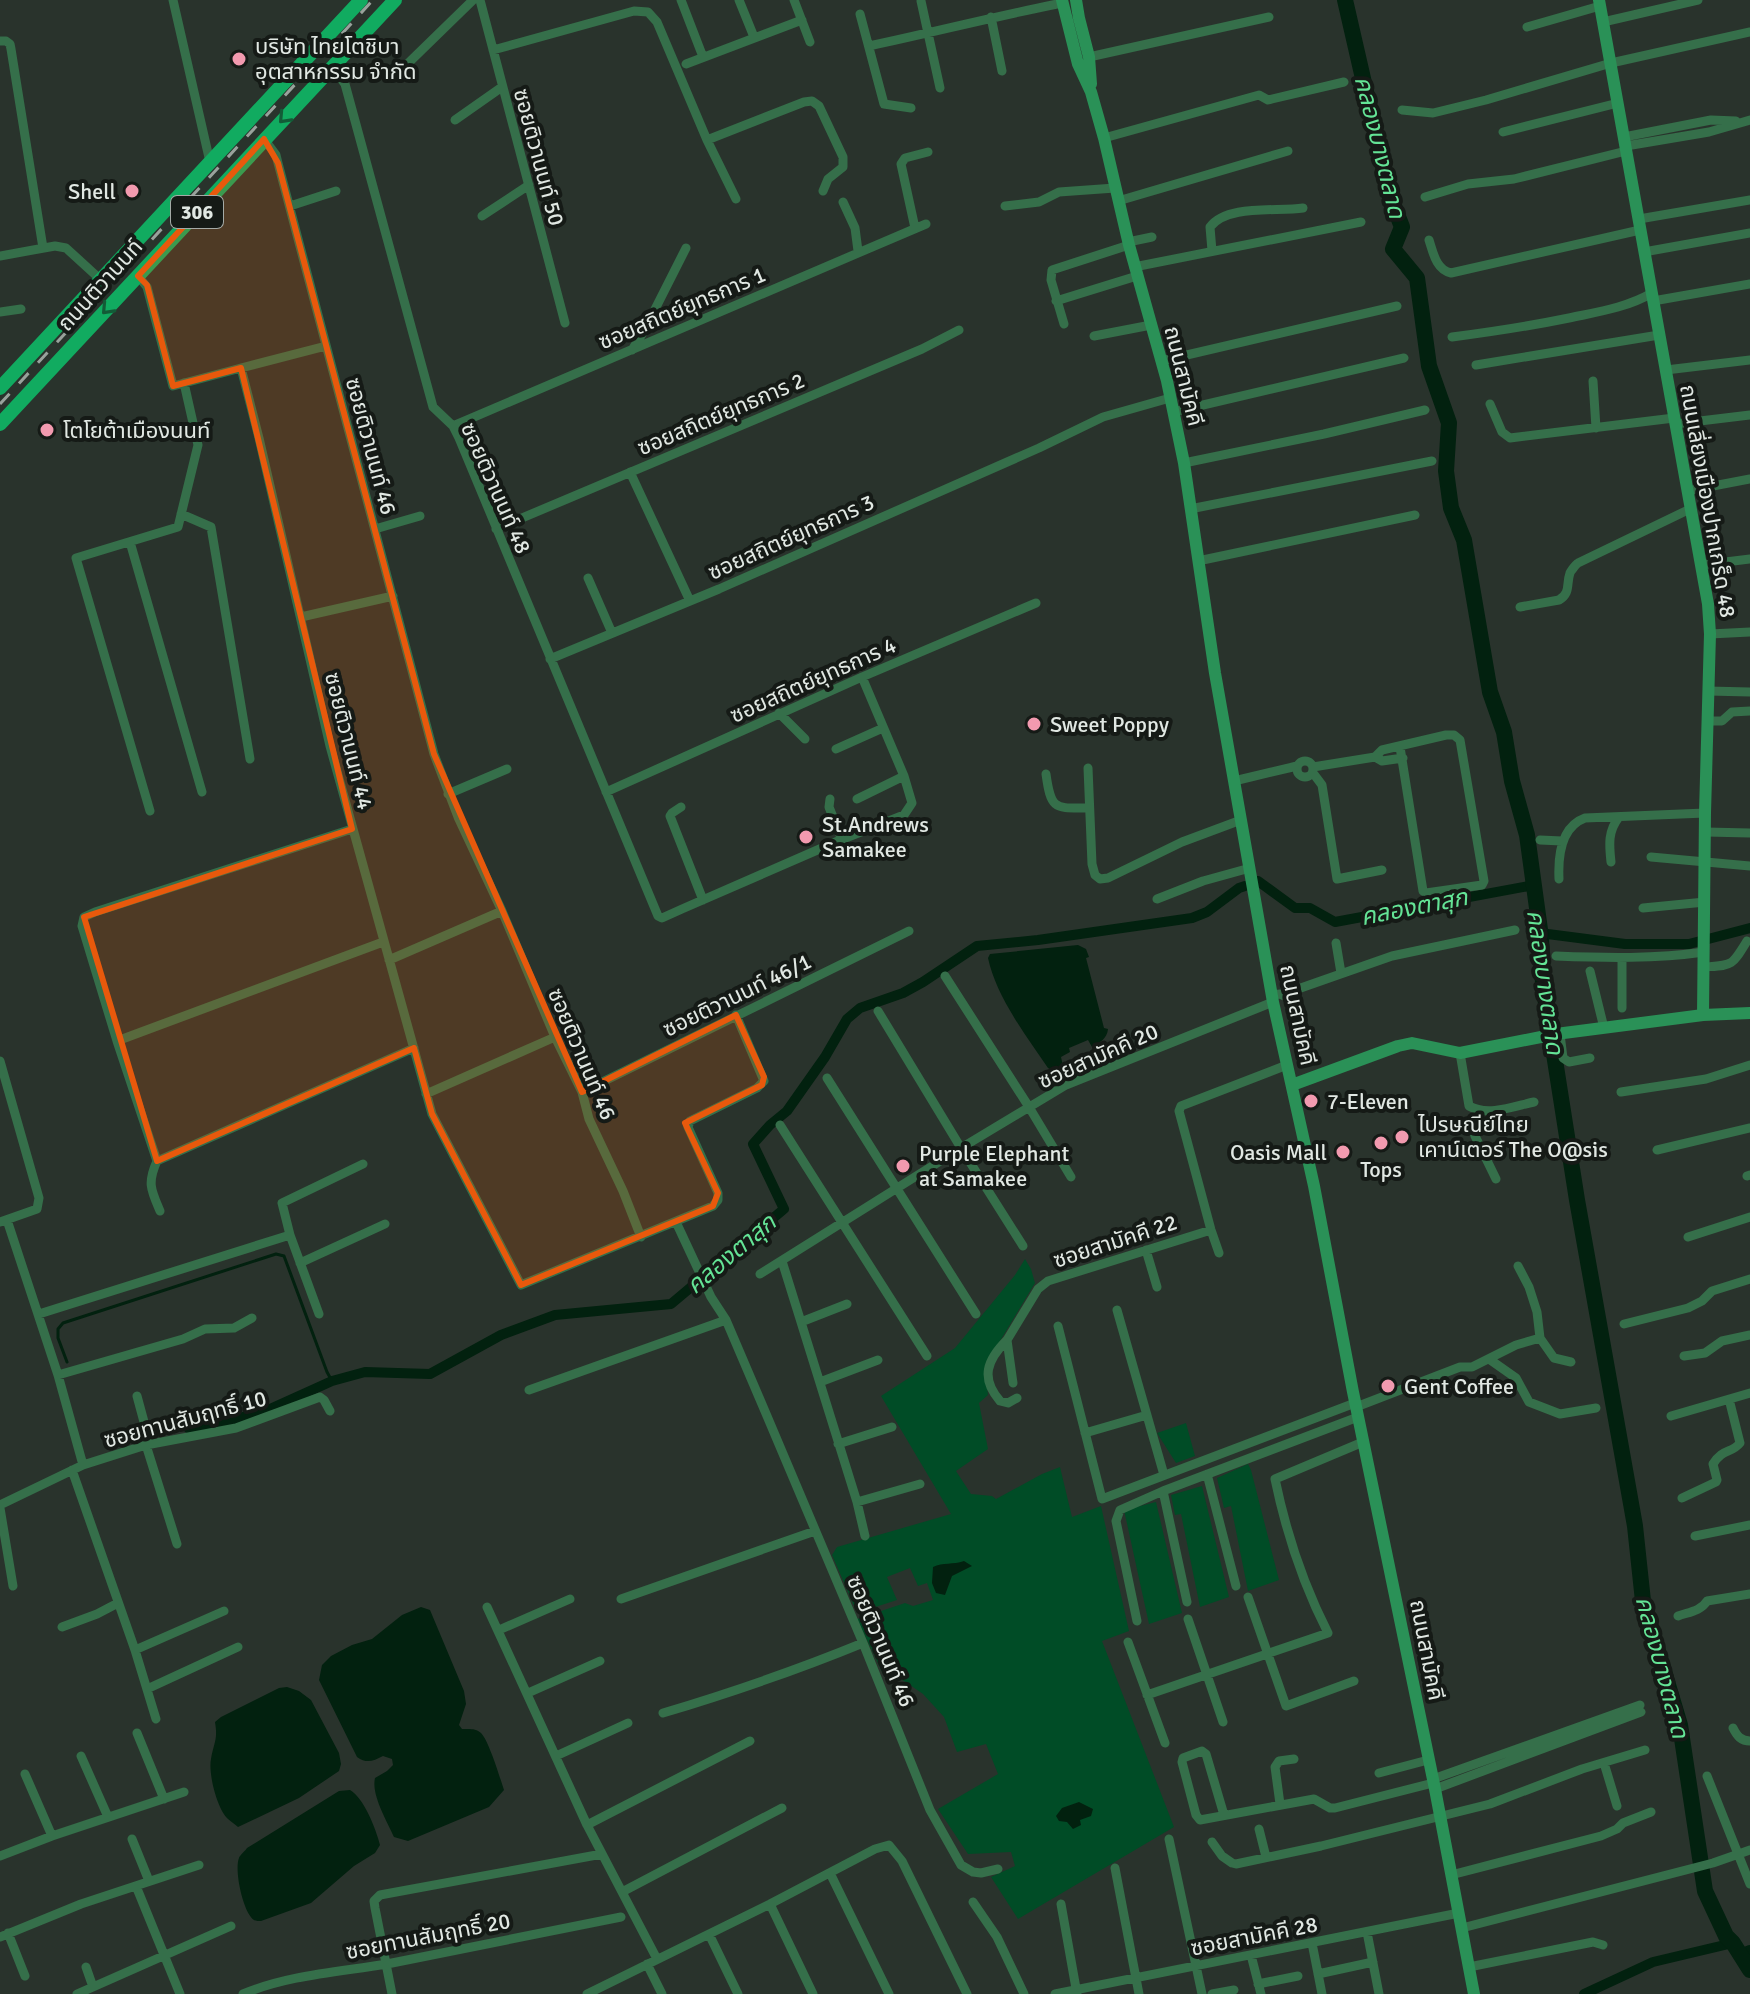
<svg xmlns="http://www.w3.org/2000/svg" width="1750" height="1994" viewBox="0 0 1750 1994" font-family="Signika,'Noto Sans Thai',sans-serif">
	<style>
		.green { fill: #004c26 }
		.water { fill: #02210f }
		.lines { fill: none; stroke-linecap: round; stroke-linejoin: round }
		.stream { stroke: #02210f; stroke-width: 3 }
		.canal { stroke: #02210f; stroke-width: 10 }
		.river { stroke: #02210f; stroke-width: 16 }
		.street { stroke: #356f4a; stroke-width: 9 }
		.secondary { stroke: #2a9157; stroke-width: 12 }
		.primary { stroke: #11ab60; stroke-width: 14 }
		.rail { stroke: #99a29c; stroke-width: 3; stroke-dasharray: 14 14; stroke-linecap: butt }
		.oneway { stroke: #135b37 }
		.marked { fill: #e8590c; fill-opacity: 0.2; stroke: #e8590c; stroke-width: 6; stroke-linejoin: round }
		.poi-dot { fill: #f29aaf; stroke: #151a16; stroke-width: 3 }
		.labels { text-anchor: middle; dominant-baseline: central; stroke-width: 8; stroke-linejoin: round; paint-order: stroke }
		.shield { fill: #151a16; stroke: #a4aaa6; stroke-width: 2 }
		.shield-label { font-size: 20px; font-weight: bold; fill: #e1e8e3 }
		.poi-label { font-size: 22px; fill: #e1e8e3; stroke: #151a16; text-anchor: start }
		.street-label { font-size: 22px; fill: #e1e8e3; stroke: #151a16 }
		.water-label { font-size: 24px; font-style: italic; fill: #64e496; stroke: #151a16 }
	</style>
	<rect width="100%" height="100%" fill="#29332c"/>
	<path class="green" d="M1025 1259 1031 1269 1035 1283 985 1366 988 1395 979 1403 988 1449 956 1471 971 1494 992 1496 996 1499 1042 1474 1060 1467 1072 1517 1101 1506 1129 1631 1102 1641 1174 1827 1018 1919 991 1877 1015 1866 1011 1852 968 1854 938 1809 998 1774 986 1744 957 1752 944 1717 923 1694 891 1672 883 1674 857 1619 905 1603 913 1606 933 1600 927 1583 918 1586 910 1568 887 1577 897 1600 857 1613 832 1555 837 1547 951 1514 881 1396 955 1348 1015 1275Z
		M1186 1423 1195 1456 1176 1463 1157 1433Z
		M1248 1464 1251 1470 1279 1580 1248 1591 1231 1506 1224 1508 1217 1478Z
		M1202 1486 1229 1597 1200 1607 1181 1514 1175 1515 1171 1495Z
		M1156 1502 1182 1613 1149 1624 1124 1510Z"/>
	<path class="water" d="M1078 945 1086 949 1089 957 1086 958 1104 1028 1108 1029C1107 1039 1100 1042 1092 1047L1088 1040 1069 1048 1070 1052 1061 1057 1063 1066 1052 1070 1048 1068C1026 1036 996 996 988 958L990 954Z
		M964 1561 972 1566 952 1576 945 1595 936 1593 932 1583 933 1567C943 1562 953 1565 964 1561Z
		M421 1607 430 1610 464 1691 466 1704 459 1725 462 1729C469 1729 476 1728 481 1733 489 1741 500 1778 504 1790L489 1807 408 1841 394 1837C387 1821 371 1795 375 1778L387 1771 393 1765 392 1759 383 1756C373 1761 367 1764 357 1757L319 1680 322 1665 331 1656 352 1645 372 1639 402 1615Z
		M287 1687 299 1691 311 1700 339 1753 341 1764 339 1771 299 1798 238 1827C235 1824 231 1822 228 1819 217 1809 208 1773 211 1759 214 1742 218 1740 215 1722L221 1717 279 1688Z
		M350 1790C364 1798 376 1829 380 1845L375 1853 354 1866 311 1903 261 1921C259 1921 256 1921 254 1920 243 1913 234 1870 239 1858 239 1856 246 1850 247 1848L339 1791Z
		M1079 1802 1093 1809 1091 1816 1080 1820 1081 1825 1073 1829 1067 1822 1059 1821 1056 1816 1062 1808Z"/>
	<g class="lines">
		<path class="stream" d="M67 1362 58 1338V1329L63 1323 276 1254 284 1256 327 1372 332 1381"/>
		<path class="canal" d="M1258 881 1295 908H1310L1335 922 1534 885
			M1540 933 1625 944H1689L1750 928
			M188 1428 233 1420 270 1409 332 1381 365 1372 430 1374 501 1335 555 1315 671 1304 784 1209 753 1144 770 1125 787 1111 825 1057 847 1019 860 1008 903 993 923 982 977 946 1038 940 1192 918 1207 912 1239 888 1245 886
			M1740 1954 1750 1950
			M1584 1994 1653 1962 1733 1943"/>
		<path class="river" d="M1345 0 1390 196 1402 227 1393 249 1417 278 1429 366 1449 423 1446 471 1451 508 1464 540 1490 692 1504 732 1512 781 1527 835 1541 937 1543 984 1577 1200 1635 1526 1643 1601 1680 1725 1705 1891 1726 1936 1733 1943 1750 1970"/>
		<path class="street" d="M173 0 210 162
			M480 0 565 323
			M681 0 703 57
			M739 0 754 37
			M794 0 810 42
			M921 1 940 88
			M860 14 884 104 911 108
			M991 17 1002 71
			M1603 22 1698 0
			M1527 27 1600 6
			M0 41H6L10 44 11 49 43 248
			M869 46C934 32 997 16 1062 3
			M493 50 634 11 648 12 657 22 707 140 736 199
			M1089 57 1269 17
			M686 64 802 20
			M332 67 345 84 433 407 453 426 459 438 658 916 662 918 682 909 838 841 904 815 912 803 904 776 862 677
			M393 78 473 0
			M1402 110 1433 113 1486 100 1611 63 1750 32
			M455 120 502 87
			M1503 132 1618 103
			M1624 137 1711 120 1736 121
			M1104 138 1259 95 1268 100 1272 99 1344 82
			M264 139 276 155 278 163 434 754 458 817 502 911 555 1037 582 1092 589 1119 623 1191 641 1237
			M707 140 804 102 812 101 819 106 843 157V167L828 179 823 191
			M1626 146 1709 132 1750 120
			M1425 197 1468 184 1514 179 1626 151
			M1118 201 1288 151
			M843 202 855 228 858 251
			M290 206 336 191
			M1005 206 1039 202 1059 192 1115 188
			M482 216 529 185
			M1639 219 1750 200
			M915 228 901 164 905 158 928 152
			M1429 240C1433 252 1436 270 1451 273L1640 230
			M1128 242 1152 237
			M1212 251 1210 227C1227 204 1277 212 1303 208
			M1644 252 1750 233
			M0 256 55 246 66 248 101 280
			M1134 267 1361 222
			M138 276 147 287 173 386 241 368 259 438 330 746 432 1114 521 1285 713 1206 718 1200V1193L688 1127 690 1121 757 1088 764 1081 736 1015
			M1056 301 1137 276
			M1653 301 1750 284
			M0 312 21 309
			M1064 324 1051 280 1052 270 1129 245
			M1094 336 1151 325
			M1452 337C1491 332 1530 326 1569 318 1597 312 1626 308 1652 293
			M632 350 644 331 686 248
			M1161 361 1397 306
			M1476 365 1659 335
			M241 368 326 346
			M1666 370 1750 360
			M1593 381 1596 428
			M1490 404 1502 432 1510 438 1674 418
			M1173 412 1404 358
			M1675 424 1750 415
			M453 426 926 224
			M1184 463 1324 434 1425 410
			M630 472 690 601
			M1687 491 1750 479
			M1190 509 1432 461
			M181 514 211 527 250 759
			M375 529 420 516
			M496 529 922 349 959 330
			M130 542 202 792
			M1198 561 1415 515
			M1701 565 1750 559
			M588 578 612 633
			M1520 607 1559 600C1571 593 1566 584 1570 573 1570 572 1577 563 1578 563L1690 509
			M301 617 393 596
			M1710 634 1750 632
			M550 659 719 589 1039 448 1103 417 1170 398
			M1708 691 1750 692
			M779 713 805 739
			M1708 721H1722L1732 712 1750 711
			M836 749 883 728
			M1375 757 1382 761 1403 758
			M1297 769a8 8 0 1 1 16 0a8 8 0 1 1-16 0Z
			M1313 767 1375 757 1382 750 1446 735H1454L1460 740 1484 881 1482 885 1426 893 1423 891 1400 747
			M1088 768 1092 864 1095 875 1100 879 1108 878 1182 842 1241 820
			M1313 773 1322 785 1337 879 1382 870
			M1046 774C1051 811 1055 808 1089 808
			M1234 781 1297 766
			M606 792 862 677 1036 603
			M448 794 507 769
			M830 799 829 807 842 840
			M857 799 904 776
			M681 807 672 813 670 816 703 900
			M150 811 76 558 178 527 198 445 184 383
			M1706 832 1750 833
			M1540 840 1562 841
			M1651 857 1750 866
			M1611 862C1609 844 1608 831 1619 817
			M1559 879C1558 857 1560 827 1585 818L1705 813
			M1157 899 1203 881 1250 868
			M1643 908 1705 902
			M1336 943 1341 973
			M1556 956C1606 958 1655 959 1704 952
			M1622 958V1008
			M389 960 502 911
			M1704 967C1733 965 1731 967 1747 941
			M1590 971 1604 1028
			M945 976 1029 1107 1071 1177
			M1272 995 1280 994 1284 996 1292 995 1295 990 1392 956 1515 930
			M878 1011 961 1148 1023 1246
			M1560 1034 1563 1058 1569 1062 1590 1058
			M117 1041 383 942
			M1460 1053 1469 1106C1488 1117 1515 1106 1534 1102
			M0 1061 39 1198 37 1209 0 1222
			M827 1078 976 1314
			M582 1092 909 931
			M1621 1092 1706 1079 1750 1065
			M426 1094 555 1037
			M1480 1111 1473 1129 1475 1136 1496 1179
			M780 1125 927 1356
			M1657 1150 1750 1128
			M157 1161 414 1048
			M1747 1176 1750 1175
			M160 1211C151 1190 147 1183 157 1161L117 1041 82 926 84 917 95 912 352 829
			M7 1220 58 1375 83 1465
			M676 1222 711 1297 726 1320 767 1416 863 1643 930 1810 961 1865 973 1872 981 1873 998 1869
			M1688 1237 1750 1217
			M1146 1250 1157 1287
			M1219 1253 1211 1230 1179 1111 1181 1106 1287 1065
			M782 1261 857 1502 865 1536
			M300 1263 385 1224
			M1518 1266 1529 1287 1537 1312 1540 1338 1554 1358 1571 1362
			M760 1274 961 1148 1066 1085 1273 1002
			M1117 1310 1164 1475
			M39 1314 290 1235
			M319 1314 290 1235 282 1203 363 1164
			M801 1322 847 1304
			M1624 1324 1688 1308 1702 1301 1712 1291 1750 1279
			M1058 1326 1102 1499 1355 1403
			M1007 1340C987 1360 980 1378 1000 1401L1008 1403 1017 1398
			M1684 1356 1705 1353 1722 1341 1750 1335
			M1489 1359 1516 1378 1529 1402 1560 1414 1596 1408
			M58 1375 183 1339 205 1329 234 1328 252 1318
			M820 1382 878 1360
			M1013 1383 1007 1340 1038 1289 1048 1281 1211 1230
			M529 1390 726 1320
			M137 1396 150 1444
			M1356 1407 1460 1367H1472L1516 1345 1540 1338
			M1671 1416 1750 1393
			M1085 1433 1147 1415
			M838 1444 892 1427
			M146 1445 177 1544
			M72 1470 135 1650 156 1719
			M1207 1474 1236 1586
			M1163 1491 1187 1602
			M1682 1498 1716 1482 1717 1480 1713 1464C1723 1448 1731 1454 1740 1443L1729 1399
			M857 1502 920 1484
			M0 1505 83 1465 146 1445 236 1428 320 1397 324 1400 330 1411
			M0 1508 13 1586
			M1695 1536 1750 1525
			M1248 1597 1286 1706 1354 1681
			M621 1599 815 1531
			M487 1607 587 1825 657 1959
			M1678 1616C1689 1612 1701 1611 1707 1601L1750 1594
			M1188 1619 1223 1722
			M1137 1621 1116 1521 1120 1510 1163 1491 1358 1417
			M62 1627 97 1614 118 1603
			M499 1630 570 1599
			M1128 1642 1165 1743
			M135 1650 224 1611
			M147 1689 238 1647
			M528 1693 600 1661
			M1147 1695 1328 1633C1303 1584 1286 1532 1275 1479L1363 1442
			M663 1713C730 1693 797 1670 863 1643
			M1733 1728C1737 1736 1741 1741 1750 1741
			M137 1733 164 1799
			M81 1756 108 1817
			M556 1756 628 1723
			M1604 1763 1617 1806
			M1379 1773 1428 1760
			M25 1774 52 1836
			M1707 1776 1750 1884
			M1433 1779 1640 1705
			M1435 1789 1641 1712
			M1280 1804 1275 1767 1279 1761 1294 1759
			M1224 1815 1206 1754 1202 1751 1183 1758 1182 1762 1196 1815 1200 1820 1314 1799 1330 1808H1335L1433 1783
			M587 1825 750 1741
			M1259 1829 1266 1857
			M132 1839 149 1881
			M1169 1839 1202 1994
			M1212 1842 1222 1856 1232 1863 1236 1864 1321 1846 1490 1804 1582 1769 1645 1750
			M0 1856 52 1836 184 1792
			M1115 1868 1139 1994
			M830 1873 889 1994
			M1451 1875 1601 1836 1617 1829 1623 1823 1651 1812
			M136 1886 180 1994
			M622 1892 782 1808
			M973 1902 997 1937 1024 1994
			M770 1904 813 1994
			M1061 1904 1077 1994
			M1462 1928 1713 1863 1750 1850
			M1367 1932 1379 1994
			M8 1933 25 1976
			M709 1934 738 1994
			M0 1937 81 1904 199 1865
			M1312 1943 1322 1994
			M1251 1955 1261 1994
			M647 1964 662 1994
			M86 1967 93 1987
			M1469 1967 1593 1942 1603 1945
			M1318 1974 1373 1962
			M1258 1984 1298 1976
			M77 1994 231 1926
			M243 1994C288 1975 339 1972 387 1964 465 1949 543 1933 621 1917
			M392 1994 375 1908 374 1901 380 1895 602 1854
			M587 1994 770 1904 875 1849 889 1845 902 1861 967 1994
			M1055 1994 1459 1913
			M1212 1994 1234 1990"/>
		<path class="secondary" d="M1062 0 1078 64 1091 92 1104 138 1129 245 1167 381 1184 463 1215 673 1273 1002 1314 1186 1353 1392 1435 1789 1474 1994
			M1076 0 1079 18 1089 57 1091 84
			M1599 0 1708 604 1710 634 1705 813 1703 1015
			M1292 1085 1398 1046 1412 1043 1460 1053 1556 1034 1703 1015 1750 1013"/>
		<path class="primary" d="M0 388 361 0
			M0 424 395 0"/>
		<path class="rail" d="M0 404 373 0"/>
	</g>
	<defs><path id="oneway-chevron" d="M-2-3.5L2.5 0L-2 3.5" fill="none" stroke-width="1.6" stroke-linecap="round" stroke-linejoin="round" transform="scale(2)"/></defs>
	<g class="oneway">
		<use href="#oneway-chevron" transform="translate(284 118) rotate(133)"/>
		<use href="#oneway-chevron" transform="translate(107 309) rotate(133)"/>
	</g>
	<path class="marked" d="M264 139 278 163 434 754 582 1092 736 1015 764 1077 762 1085 685 1123 718 1193 713 1206 521 1285 432 1114 414 1048 157 1161 84 917 352 829 241 368 173 386 147 285 138 276Z"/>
	<g class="poi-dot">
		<circle cx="239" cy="59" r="8"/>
		<circle cx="132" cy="191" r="8"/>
		<circle cx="47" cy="430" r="8"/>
		<circle cx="1034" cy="724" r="8"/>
		<circle cx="806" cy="837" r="8"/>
		<circle cx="1311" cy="1101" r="8"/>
		<circle cx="1402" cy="1137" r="8"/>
		<circle cx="1381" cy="1143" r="8"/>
		<circle cx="1343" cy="1152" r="8"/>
		<circle cx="903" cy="1166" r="8"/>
		<circle cx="1388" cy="1386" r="8"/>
	</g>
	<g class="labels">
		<rect class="shield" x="171" y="196" width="52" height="32" rx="6"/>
		<g class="shield-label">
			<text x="197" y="212">306</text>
		</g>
		<g class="poi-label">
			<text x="255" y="46">บริษัท ไทยโตชิบา<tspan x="255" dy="25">อุตสาหกรรม จำกัด</tspan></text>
			<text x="116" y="191" text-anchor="end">Shell</text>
			<text x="63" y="430">โตโยต้าเมืองนนท์</text>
			<text x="1050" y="724">Sweet Poppy</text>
			<text x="822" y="824">St.Andrews<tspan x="822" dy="25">Samakee</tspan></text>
			<text x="1327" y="1101">7-Eleven</text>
			<text x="1418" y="1124">ไปรษณีย์ไทย<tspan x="1418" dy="25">เคาน์เตอร์ The O@sis</tspan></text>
			<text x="1327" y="1152" text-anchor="end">Oasis Mall</text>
			<text x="919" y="1153">Purple Elephant<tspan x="919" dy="25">at Samakee</tspan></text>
			<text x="1381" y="1169" text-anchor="middle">Tops</text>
			<text x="1404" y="1386">Gent Coffee</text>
		</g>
		<g class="street-label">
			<text transform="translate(539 157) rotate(75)">ซอยติวานนท์ 50</text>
			<text transform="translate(100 285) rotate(-48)">ถนนติวานนท์</text>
			<text transform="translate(682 308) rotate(-23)">ซอยสถิตย์ยุทธการ 1</text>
			<text transform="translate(1184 376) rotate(76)">ถนนสามัคคี</text>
			<text transform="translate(721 414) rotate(-23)">ซอยสถิตย์ยุทธการ 2</text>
			<text transform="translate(371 446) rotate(75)">ซอยติวานนท์ 46</text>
			<text transform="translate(496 488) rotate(66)">ซอยติวานนท์ 48</text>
			<text transform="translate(1708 501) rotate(80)">ถนนเลี่ยงเมืองปากเกร็ด 48</text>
			<text transform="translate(791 537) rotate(-24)">ซอยสถิตย์ยุทธการ 3</text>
			<text transform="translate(813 680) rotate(-24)">ซอยสถิตย์ยุทธการ 4</text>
			<text transform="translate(349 741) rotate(76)">ซอยติวานนท์ 44</text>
			<text transform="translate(737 995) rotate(-26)">ซอยติวานนท์ 46/1</text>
			<text transform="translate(1298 1015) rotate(78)">ถนนสามัคคี</text>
			<text transform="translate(582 1054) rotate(67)">ซอยติวานนท์ 46</text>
			<text transform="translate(1098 1056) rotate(-24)">ซอยสามัคคี 20</text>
			<text transform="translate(1115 1241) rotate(-18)">ซอยสามัคคี 22</text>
			<text transform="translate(185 1419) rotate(-15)">ซอยทานสัมฤทธิ์ 10</text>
			<text transform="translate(881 1641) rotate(67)">ซอยติวานนท์ 46</text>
			<text transform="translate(1427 1650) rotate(79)">ถนนสามัคคี</text>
			<text transform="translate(428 1936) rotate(-11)">ซอยทานสัมฤทธิ์ 20</text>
			<text transform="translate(1254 1936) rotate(-11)">ซอยสามัคคี 28</text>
		</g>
		<g class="water-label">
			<text transform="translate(1380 147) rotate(76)">คลองบางตลาด</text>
			<text transform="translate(1414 907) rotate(-11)">คลองตาสุก</text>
			<text transform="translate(1545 982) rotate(82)">คลองบางตลาด</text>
			<text transform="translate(731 1254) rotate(-40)">คลองตาสุก</text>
			<text transform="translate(1662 1667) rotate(75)">คลองบางตลาด</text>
		</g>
	</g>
</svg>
